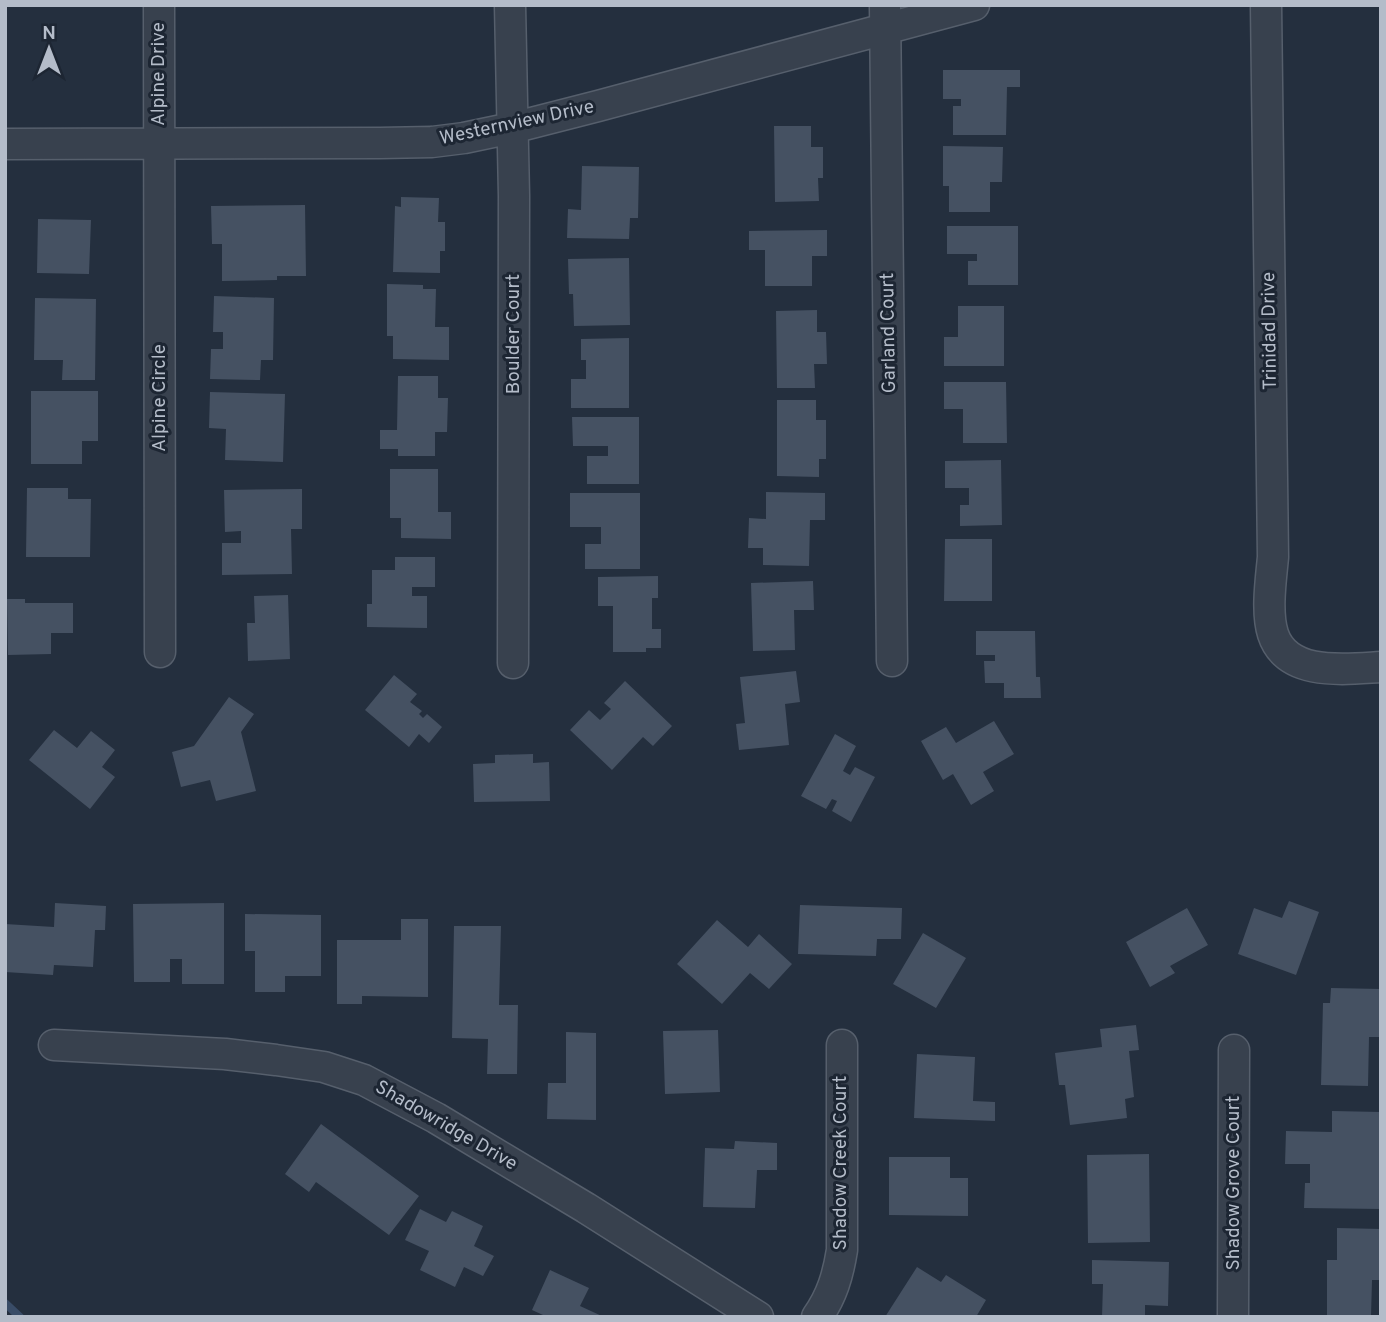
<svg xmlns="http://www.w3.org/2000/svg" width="1386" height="1322" viewBox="0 0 1386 1322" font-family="Overpass,sans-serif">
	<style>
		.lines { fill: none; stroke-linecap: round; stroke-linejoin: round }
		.stream { stroke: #394c67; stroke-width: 8 }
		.building { fill: #455162 }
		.minor-casing { stroke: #565f6c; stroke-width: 33 }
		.minor { stroke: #38414e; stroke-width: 30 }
		.labels { text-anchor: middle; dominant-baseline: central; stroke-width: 6; stroke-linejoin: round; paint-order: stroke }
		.street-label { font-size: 19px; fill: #b4bcc9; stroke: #1d2633 }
	</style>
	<rect width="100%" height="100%" fill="#242f3e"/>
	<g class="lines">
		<path class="stream" d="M5 1303 20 1317"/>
	</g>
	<path class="building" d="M943 70H1020V87H1007L1006 135H953V106H961V99H943Z
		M774 126H811V147H823V178H818L819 201 775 202Z
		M943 146 1003 147 1002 182H990V212H949V186H943Z
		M582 166 639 167 638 218H630L629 239 567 238 568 209 581 210Z
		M401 197 439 198 438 222H445V251H440V273L393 272 395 206 401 207Z
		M305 205 306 276H277V280L222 281V244H212L211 206Z
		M38 219 91 220 89 274 37 273Z
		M947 226H1018V285H968V261H977V254H947Z
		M827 230V256H812V286H765V250H749V231Z
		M629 258 630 325 574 326 573 294H569L568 259Z
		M387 284 423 285V289H436L435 327H449V360L393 359V336H387Z
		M214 296 274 298 273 360H261L260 380 210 379 211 349H223V332H213Z
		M35 298 96 299 95 380H62L63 360H34Z
		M958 306H1004V366H944V337H958Z
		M817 310V332H826L827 364H814L815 388H777L776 311Z
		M629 338V408H571V379H586V360H581V339Z
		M398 376H438V398H448L447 432H435V456H398V449H380V430H397Z
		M944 382H1006L1007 443H963V409H944Z
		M31 391H98V441H82V464H31Z
		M210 392 285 394 283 462 225 460 226 429 209 428Z
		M777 400H816V420H826V459H819V477L777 476Z
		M572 417H639V484H587V456H608V446H573Z
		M1001 460 1002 525 960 526V505H969V488H945V461Z
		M390 469H438V512H451V539L401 538V518H390Z
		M27 488H68V499H91L90 557H26Z
		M302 489V529H291L292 574 222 575V543H241V531L225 532 224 490Z
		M766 492 825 493V520H810L809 566 763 565V548H748L749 518 766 519Z
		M570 493H640V569H585V544H601V527H570Z
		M945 539H992V601H944Z
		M395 557H435V587H412V596H427V628L367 627V604H372V570H395Z
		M658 576V598H652V629H661V648H646V652H613V606H598V577Z
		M813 581 814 610H794L795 650 753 651 751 583Z
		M288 595 290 659 248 661 247 623H255L254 596Z
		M7 599H25V603H73V633H51V654L8 655Z
		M976 631H1035L1036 677H1040L1041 698H1004V683H985L984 661H995V655H976Z
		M796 671 800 702 785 704 789 745 739 750 736 724 745 723 740 677Z
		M394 675 417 694 410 702 422 711 419 714 423 718 427 714 442 727 429 743 419 734 409 747 365 710Z
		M625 681 672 726 653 746 643 737 612 770 570 730 589 710 600 720 611 709 604 703Z
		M229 697 254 714 241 732 256 791 216 801 210 780 181 787 172 752 194 746Z
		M994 721 1014 754 983 772 994 791 971 805 953 774 943 780 921 741 946 727 956 743Z
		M54 730 77 748 91 731 115 750 102 767 115 777 90 809 29 760Z
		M835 734 856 746 843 771 850 775 855 767 875 777 851 822 832 811 837 801 832 799 826 809 801 796Z
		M533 754V763L549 762 550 801 474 802 473 764 495 763V755Z
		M1289 901 1319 912 1296 975 1238 954 1254 908 1282 918Z
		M55 903 106 906 105 930H95L93 967 54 965 53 975 5 972V924L54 927Z
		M224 903V984H182V959H170V982H134L133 904Z
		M800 905 902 908 901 939H877L876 956 798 954Z
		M1187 908 1208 945 1170 966 1175 973 1150 987 1126 942Z
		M245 914 321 915V976H285V992H255V951H245Z
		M401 919H428V997L362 996V1004H337V940H401Z
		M717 920 748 947 759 934 792 964 769 989 750 973 722 1004 677 964Z
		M454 926H501L499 1005H518L517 1074H487L488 1039 452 1038Z
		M923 933 966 958 936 1008 893 984Z
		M1331 988 1381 989V1037H1369L1368 1086 1321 1085 1323 1003H1330Z
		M1136 1025 1139 1050 1129 1051 1134 1097 1125 1099 1127 1118 1070 1125 1065 1085H1059L1055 1053 1102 1047 1100 1029Z
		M718 1030 720 1092 665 1094 663 1031Z
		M566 1032 596 1033V1120L547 1119 548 1083H566Z
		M917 1054 975 1057 973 1101 995 1102V1121L914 1118Z
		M1332 1111 1381 1112V1209L1304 1208 1305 1183H1310V1164H1285L1286 1131 1332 1132Z
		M321 1124 419 1196 389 1235 316 1182 309 1192 285 1174Z
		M735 1141 777 1143V1170H757L755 1208 703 1207 705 1148 734 1149Z
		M1149 1154 1150 1242 1088 1243 1087 1155Z
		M889 1157H950V1178H968V1216L889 1215Z
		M420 1209 446 1222 452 1211 483 1226 474 1246 494 1256 483 1276 464 1267 455 1287 420 1270 429 1251 405 1240Z
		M1337 1228 1381 1229V1280H1372L1371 1317H1327V1260H1337Z
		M1092 1260 1169 1262 1168 1306 1145 1305V1317H1102L1103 1284H1092Z
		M917 1267 941 1282 946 1275 986 1300 976 1317H885Z
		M550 1270 589 1288 580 1306 604 1317H542L543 1315 532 1310Z"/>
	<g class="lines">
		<defs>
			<path id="minor" d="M159 5 160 652
				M510 5 514 196 513 663
				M885 5 892 661
				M1266 5 1273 557C1271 579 1266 612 1273 634 1287 677 1345 669 1381 667
				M5 144 380 143 432 142 464 138 512 128 598 106 974 5
				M54 1045 225 1054 276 1060 324 1067 364 1080 436 1118 586 1208 758 1317
				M817 1317C832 1296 838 1275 842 1250V1045
				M1233 1317 1234 1050"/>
		</defs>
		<use href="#minor" class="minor-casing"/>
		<use href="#minor" class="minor"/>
	</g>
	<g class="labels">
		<g class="street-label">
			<text transform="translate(159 74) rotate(-90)">Alpine Drive</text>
			<text transform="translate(517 123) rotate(-12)">Westernview Drive</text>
			<text transform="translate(1270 331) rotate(-91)">Trinidad Drive</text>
			<text transform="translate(889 333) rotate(-91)">Garland Court</text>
			<text transform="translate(514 334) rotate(-90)">Boulder Court</text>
			<text transform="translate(160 398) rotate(-90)">Alpine Circle</text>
			<text transform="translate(446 1126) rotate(30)">Shadowridge Drive</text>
			<text transform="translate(841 1163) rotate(-90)">Shadow Creek Court</text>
			<text transform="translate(1234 1183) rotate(-90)">Shadow Grove Court</text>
		</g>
	</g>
	<rect width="1386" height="1322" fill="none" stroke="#b4bcc9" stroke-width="14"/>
	<g transform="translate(49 49)" stroke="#1d2633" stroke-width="5" paint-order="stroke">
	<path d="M0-5L12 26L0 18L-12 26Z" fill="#b4bcc9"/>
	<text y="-10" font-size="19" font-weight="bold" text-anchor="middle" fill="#b4bcc9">N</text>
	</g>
</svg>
